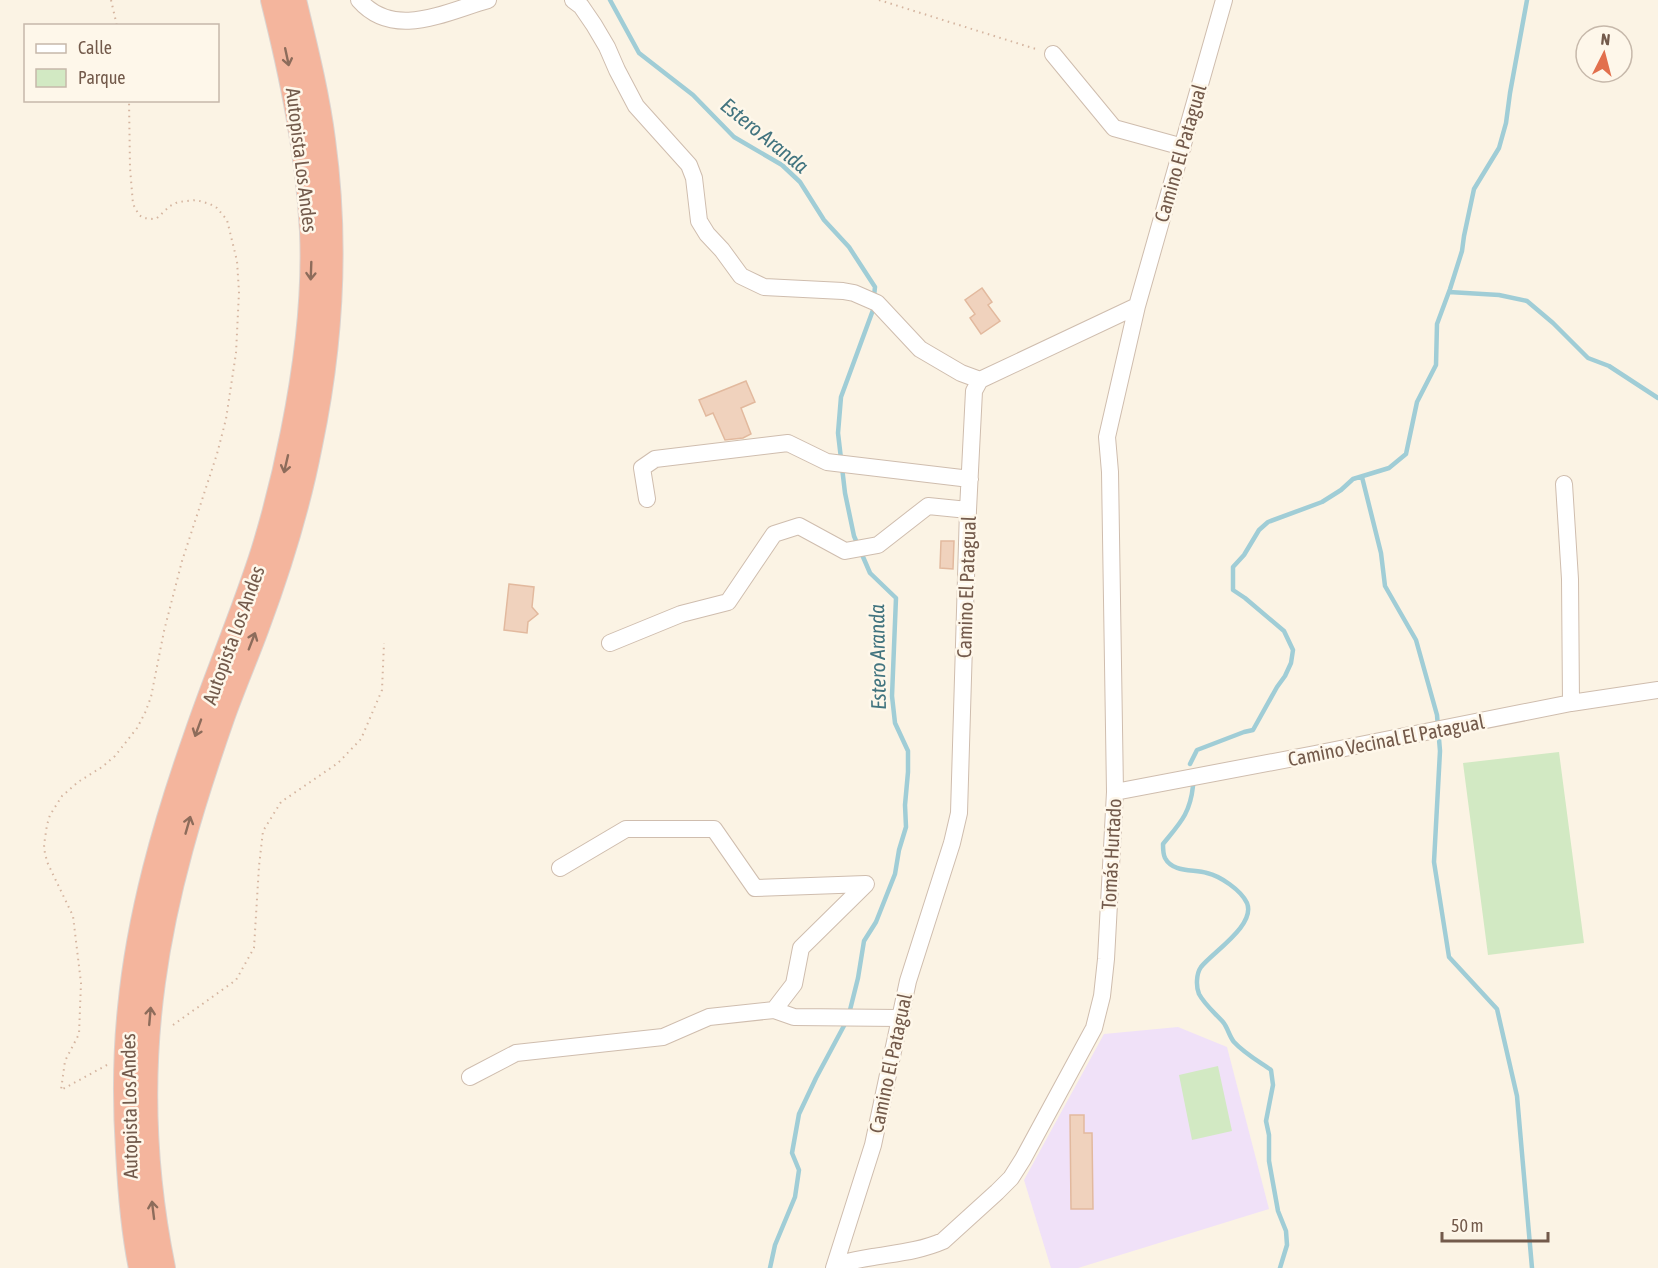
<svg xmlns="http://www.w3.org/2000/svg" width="1658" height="1268" viewBox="0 0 1658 1268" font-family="'Asap Condensed',sans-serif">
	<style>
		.education { fill: #f0e1f8 }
		.green { fill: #d2e9c3 }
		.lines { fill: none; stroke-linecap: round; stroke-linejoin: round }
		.stream { stroke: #a0cdd6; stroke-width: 4.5 }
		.building { fill: #f0d2bd; stroke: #e2b99e; stroke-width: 1.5 }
		.minor-casing { stroke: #cfbdae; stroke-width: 18 }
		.highway-casing { stroke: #dbd4d0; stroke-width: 26 }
		.path { stroke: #d5b5a0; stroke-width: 2; stroke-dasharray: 1.5 4.5; stroke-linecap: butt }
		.minor { stroke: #fff; stroke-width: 16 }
		.highway { stroke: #f4b59d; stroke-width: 24 }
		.oneway { stroke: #8d6c5b }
		.labels { text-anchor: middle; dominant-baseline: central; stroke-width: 5; stroke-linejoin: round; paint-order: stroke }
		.street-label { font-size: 20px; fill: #735a4b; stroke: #fef7ea }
		.water-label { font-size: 21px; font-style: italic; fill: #42747f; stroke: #fef7ea }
	</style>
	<rect width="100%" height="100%" fill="#fbf3e4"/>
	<path class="education" d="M1178 1027 1227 1047 1269 1209 1078 1268H1051L1024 1180 1104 1034Z"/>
	<path class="green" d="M1559 752 1584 943 1488 955 1463 763Z
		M1218 1066 1232 1131 1192 1140 1179 1075Z"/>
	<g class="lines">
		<path class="stream" d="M610 0 639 53 693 95 734 137 782 165 800 182 824 220 849 247 875 287 874 296
			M1449 292 1499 295 1527 301 1553 323 1588 358 1609 366 1658 398
			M1362 477 1381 553 1385 586 1416 640 1437 715 1440 751 1434 862 1449 957 1497 1009 1517 1096 1532 1268
			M1190 764 1197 750 1244 732 1253 730 1277 687 1285 676 1291 663 1293 650 1284 631 1245 598 1233 590V567L1244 555 1259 530 1268 522 1322 502 1341 490 1353 479 1389 468 1406 454 1417 402 1436 365 1437 324 1450 289 1462 251 1464 236 1474 189 1499 148 1506 123 1510 93 1527 0
			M1193 786C1190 814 1180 823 1163 844 1163 848 1163 854 1165 858 1173 873 1193 869 1207 873 1220 876 1241 890 1247 903 1256 925 1213 952 1201 967 1196 974 1196 987 1199 994 1205 1005 1215 1013 1223 1022 1228 1028 1229 1036 1234 1042 1244 1053 1258 1061 1271 1070L1273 1085 1266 1121 1269 1135V1161L1278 1211 1286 1231 1287 1245 1280 1268
			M849 1014 858 978 864 941 876 922 895 874 899 850 906 827 905 805 908 772V751L895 723 892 696 896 598 870 573 854 536 845 493 838 433 841 397 873 310V305
			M770 1268 775 1245 795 1197 799 1170 792 1153 799 1114 816 1078 846 1022"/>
	</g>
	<path class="building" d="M982 288 992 302 988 305 1000 321 981 334 970 318 975 314 965 300Z
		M746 381 755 402 741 408 751 434 743 438 725 440 713 413 706 416 699 400Z
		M941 541H954L953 569 940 568Z
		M509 584 534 587 532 607 538 614 528 622 527 633 504 630Z
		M1070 1115H1084V1133H1092L1093 1209H1071Z"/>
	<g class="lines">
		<defs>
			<path id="minor" d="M359 0C394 40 445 12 488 0
				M573 0 581 6 594 25 607 47 617 70 636 106 689 165 694 178 699 221 707 234 722 250 741 276 764 287 843 291 854 293 877 303 920 349 961 373 980 380
				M1053 54 1114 128 1183 147
				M1564 484 1570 579 1571 703
				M647 499 642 468 655 459 788 443 827 462 970 479
				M610 643 681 614 728 602 774 534 799 526 845 551 878 545 928 506 968 510
				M1115 792 1315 754 1571 703 1658 690
				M560 868 626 829H714L755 888 866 884 801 948 794 984 774 1010
				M470 1077 516 1053 663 1037 709 1017 774 1010 794 1017 899 1018
				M835 1265C847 1262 860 1259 873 1257 897 1253 920 1251 943 1241L997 1192 1011 1178 1023 1159 1094 1028 1102 996 1106 959 1115 792 1110 472 1107 437 1137 306
				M834 1268 873 1145 908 981 952 843 959 813 968 510 974 391 980 380 1137 306 1224 0"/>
			<path id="highway" d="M141 1268C133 1230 130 1190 128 1151 125 1104 125 1056 130 1008 139 915 165 824 196 736 217 674 243 615 263 552 275 513 285 473 293 432 306 367 315 298 312 231 308 153 292 76 273 0
				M163 1268C144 1175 140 1076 153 982 165 892 192 804 222 718 233 687 246 657 257 627 279 568 298 507 310 445 331 345 337 242 323 140 317 93 305 46 294 0"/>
		</defs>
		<use href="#minor" class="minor-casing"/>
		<use href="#highway" class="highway-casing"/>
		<path class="path" d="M111 0 117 26
			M879 0 1039 50
			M173 1025 236 980 254 948 259 866 263 831 281 802 338 763 361 739 382 690 384 643
			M107 1065 61 1090 65 1061 79 1034 81 983 73 916 48 864 45 854 44 845 47 825 50 815 62 796 78 782 102 767 115 756 137 728 145 713 151 697 164 631 182 561 217 454 226 419 236 353 239 292 237 261 227 220 217 208 210 204 196 200 178 202 170 206 157 218 153 219 144 218 139 215 133 204 130 168 129 100"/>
		<use href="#minor" class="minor"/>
		<use href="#highway" class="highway"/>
	</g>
	<defs><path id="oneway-shaft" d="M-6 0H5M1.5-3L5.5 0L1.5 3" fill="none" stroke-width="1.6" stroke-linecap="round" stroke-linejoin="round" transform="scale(1.5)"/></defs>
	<g class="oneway">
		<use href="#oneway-shaft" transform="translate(287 57) rotate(78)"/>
		<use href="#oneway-shaft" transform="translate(311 271) rotate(92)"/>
		<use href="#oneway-shaft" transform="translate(286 464) rotate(103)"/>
		<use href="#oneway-shaft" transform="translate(252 641) rotate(-69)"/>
		<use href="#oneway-shaft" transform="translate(198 728) rotate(110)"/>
		<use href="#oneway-shaft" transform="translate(188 825) rotate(-74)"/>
		<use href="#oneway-shaft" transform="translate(150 1016) rotate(-85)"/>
		<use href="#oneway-shaft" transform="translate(153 1210) rotate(-97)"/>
	</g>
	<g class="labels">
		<g class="street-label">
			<text transform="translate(1180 153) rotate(-74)">Camino El Patagual</text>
			<text transform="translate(302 160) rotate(83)">Autopista Los Andes</text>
			<text transform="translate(966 587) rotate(-88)">Camino El Patagual</text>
			<text transform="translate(233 635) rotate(-70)">Autopista Los Andes</text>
			<text transform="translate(1386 740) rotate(-11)">Camino Vecinal El Patagual</text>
			<text transform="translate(1111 854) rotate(-87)">Tomás Hurtado</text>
			<text transform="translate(890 1063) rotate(-78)">Camino El Patagual</text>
			<text transform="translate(129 1106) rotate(-91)">Autopista Los Andes</text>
		</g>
		<g class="water-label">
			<text transform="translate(765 135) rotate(39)">Estero Aranda</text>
			<text transform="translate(877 657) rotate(-91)">Estero Aranda</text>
		</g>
	</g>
	<rect x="24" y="24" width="195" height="78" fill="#fef7ea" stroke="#c6b8aa" stroke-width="1.5"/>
	<rect x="36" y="44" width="30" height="9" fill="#ffffff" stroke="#c6b8aa" stroke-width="1.5"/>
	<text x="78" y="54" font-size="18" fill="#735a4b">Calle</text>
	<rect x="36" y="69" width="30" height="18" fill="#d2e9c3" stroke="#c6b8aa" stroke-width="1.5"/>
	<text x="78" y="84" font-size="18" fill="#735a4b">Parque</text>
	<g transform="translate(1604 54) rotate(6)"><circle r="28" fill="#fef7ea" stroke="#c6b8aa" stroke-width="1.5"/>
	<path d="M0-4.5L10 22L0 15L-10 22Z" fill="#e2704d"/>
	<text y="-9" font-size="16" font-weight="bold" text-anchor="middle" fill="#735a4b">N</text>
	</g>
	<path d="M1442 1232v9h106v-9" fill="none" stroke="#735a4b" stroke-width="3"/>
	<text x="1451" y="1232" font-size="18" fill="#735a4b" stroke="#fef7ea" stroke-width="4.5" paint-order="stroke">50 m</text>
</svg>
